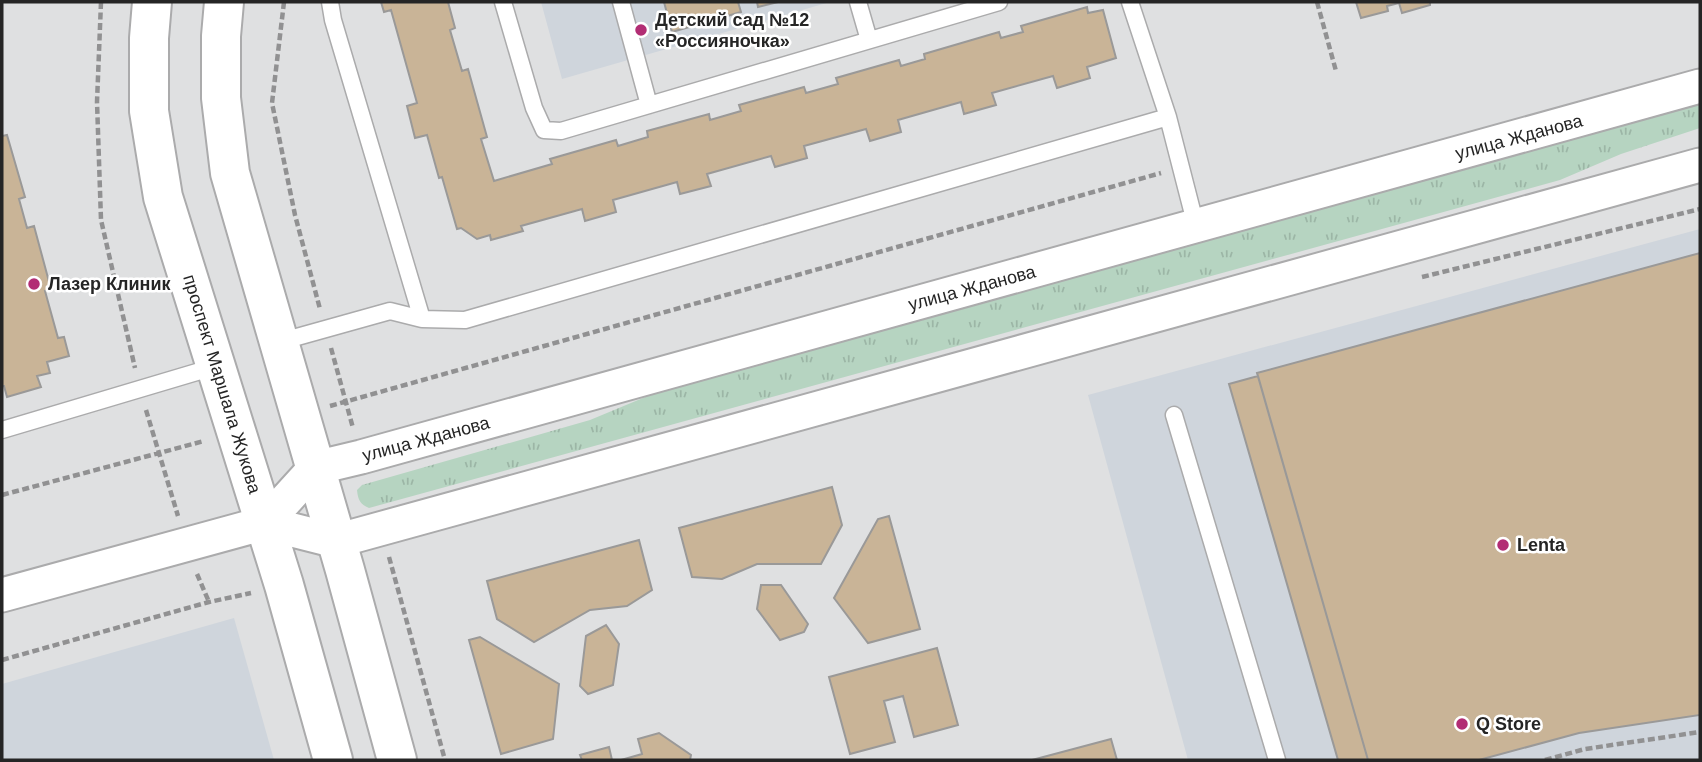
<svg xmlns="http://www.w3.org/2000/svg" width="1702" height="762" viewBox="0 0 1702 762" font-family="Arial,sans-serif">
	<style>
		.built { fill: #cfd5dc }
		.grass { fill: url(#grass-tufts) }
		.building { fill: #c9b497; stroke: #9a9998; stroke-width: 2 }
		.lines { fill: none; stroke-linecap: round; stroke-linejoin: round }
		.service-casing { stroke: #ababac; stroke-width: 19 }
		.minor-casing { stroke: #ababac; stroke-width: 37 }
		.tertiary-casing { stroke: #ababac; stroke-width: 42 }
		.path { stroke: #919192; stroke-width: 4.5; stroke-dasharray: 7 3.5; stroke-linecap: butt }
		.service { stroke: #fff; stroke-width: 16 }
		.minor { stroke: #fff; stroke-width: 33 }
		.tertiary { stroke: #fff; stroke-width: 38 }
		.poi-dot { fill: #b22d74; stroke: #fff; stroke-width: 2.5 }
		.labels { text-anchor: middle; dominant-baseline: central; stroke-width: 5; stroke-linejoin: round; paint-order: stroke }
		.poi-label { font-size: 18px; font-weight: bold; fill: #252525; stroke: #fff; text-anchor: start }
		.street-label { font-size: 18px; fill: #252525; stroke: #fff }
	</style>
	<defs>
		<pattern id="grass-tufts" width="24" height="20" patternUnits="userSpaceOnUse" patternTransform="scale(1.75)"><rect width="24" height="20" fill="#b6d4c1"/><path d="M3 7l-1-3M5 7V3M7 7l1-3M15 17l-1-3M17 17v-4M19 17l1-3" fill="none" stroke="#9cb6a6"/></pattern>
	</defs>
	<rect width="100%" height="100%" fill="#dfe0e1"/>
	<path class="built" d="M541 2H830L562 79Z
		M1700 229V760H1188L1088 395Z
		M234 618 274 760H2V684Z"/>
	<path class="grass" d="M1700 103V128L1621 154 1560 180 369 508C360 504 358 500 357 490L362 485 590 420 691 378Z"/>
	<path class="building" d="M381 2H448L455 28 450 30 462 71 468 69 487 137 481 139 494 181 552 164 550 159 616 140 618 146 648 137 647 131 709 114 710 120 741 111 739 105 804 87 806 93 838 84 836 78 899 60 901 66 925 59 924 54 999 32 1001 38 1023 32 1021 26 1087 7 1088 13 1103 10 1116 58 1087 67 1090 78 1057 88 1053 76 992 93 996 105 964 114 961 102 898 120 901 132 870 141 866 129 804 146 807 158 775 167 771 156 707 174 711 186 680 194 677 182 613 200 616 212 585 221 582 209 521 226 523 231 491 240 490 235 477 239 461 228 457 229 442 177 439 178 427 135 415 138 407 106 417 103 391 10 384 12Z
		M664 2H738L741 12 672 32Z
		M757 2H778L758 7Z
		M1356 2H1430V5L1402 13 1399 3 1387 6 1388 11 1361 18Z
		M7 135 25 197 19 199 27 228 34 226 51 289 45 291 58 338 64 337 69 356 47 362 50 373 37 376 41 387 7 397 4 386H2V136Z
		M1700 253V715L1579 733 1479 760H1368L1257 373Z
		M1258 376 1368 760H1338L1229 384Z
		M832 487 842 525 821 564H757L722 579 692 577 679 528Z
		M889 516 920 629 868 643 834 598 878 519Z
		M639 540 652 590 627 606 590 610 534 642 497 619 487 581Z
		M761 585H781L808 624 804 632 780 640 757 609Z
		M606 625 619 644 613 685 588 694 580 686 586 636Z
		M480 637 559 684 553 739 501 754 469 640Z
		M937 648 958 725 914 737 903 696 884 701 895 742 850 754 829 677Z
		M659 733 691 755 690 760H621L642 754 638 739Z
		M1111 739 1117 760H1032Z
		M609 747 612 760H582L580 755Z"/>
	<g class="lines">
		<defs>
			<path id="service" d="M330 2 333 20 422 319
				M503 2 534 108 544 130 561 131 999 2
				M621 2 649 105
				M858 2 869 40
				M1130 2 1168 117 1196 226
				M279 342 390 311 422 319 465 320 1168 117
				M1174 415 1277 760
				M2 430 217 366"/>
			<path id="minor" d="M265 523 315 468 361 457 1700 86
				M2 595 265 523 336 541 1700 165"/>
			<path id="tertiary" d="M152 2 149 38V111L163 197 284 585 333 760
				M224 2 221 36V98L230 173 345 570 397 760"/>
		</defs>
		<use href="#service" class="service-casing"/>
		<use href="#minor" class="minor-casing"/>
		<use href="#tertiary" class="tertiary-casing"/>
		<path class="path" d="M101 2 97 102 101 220 135 368
			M284 2 272 103 295 215 320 309
			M1317 2 1336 71
			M1422 277 1700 209
			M331 348 353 428
			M330 406 1161 173
			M146 410 178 516
			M2 495 204 441
			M389 557 445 760
			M197 574 209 602
			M2 660 209 602 251 593
			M1545 760 1585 749 1700 732"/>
		<use href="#service" class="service"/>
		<use href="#minor" class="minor"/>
		<use href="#tertiary" class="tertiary"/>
	</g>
	<g class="poi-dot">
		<circle cx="641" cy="30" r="7"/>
		<circle cx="34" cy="284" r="7"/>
		<circle cx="1503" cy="545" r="7"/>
		<circle cx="1462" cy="724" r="7"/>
	</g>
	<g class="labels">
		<g class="poi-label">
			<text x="655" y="20">Детский сад №12<tspan x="655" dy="21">«Россияночка»</tspan></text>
			<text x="48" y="284">Лазер Клиник</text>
			<text x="1517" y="545">Lenta</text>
			<text x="1476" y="724">Q Store</text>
		</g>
		<g class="street-label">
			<text transform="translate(1519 137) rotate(-15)">улица Жданова</text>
			<text transform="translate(972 288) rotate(-15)">улица Жданова</text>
			<text transform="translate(222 384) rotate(73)">проспект Маршала Жукова</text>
			<text transform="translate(426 439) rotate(-15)">улица Жданова</text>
		</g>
	</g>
	<rect width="1702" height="762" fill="none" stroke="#252525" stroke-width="7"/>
</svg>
